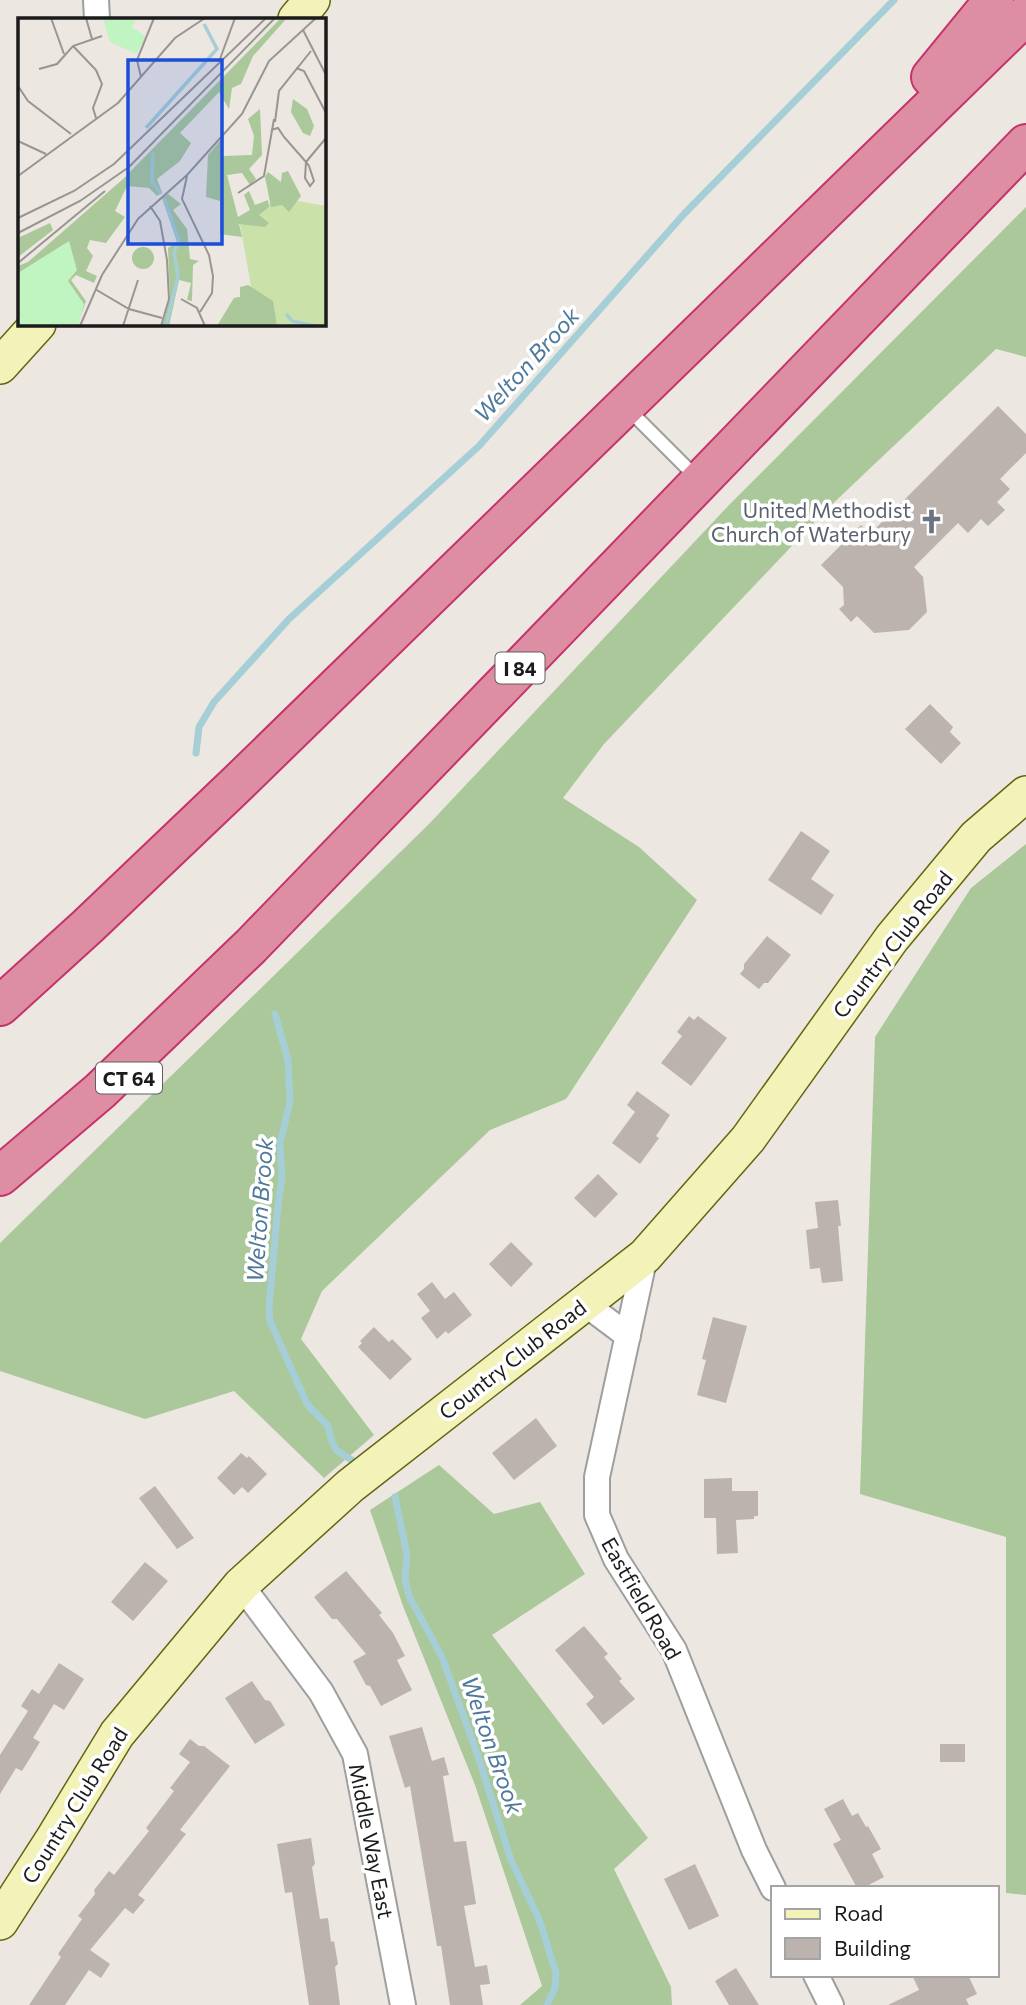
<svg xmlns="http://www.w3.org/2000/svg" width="1026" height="2005" viewBox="0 0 1026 2005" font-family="Commissioner,sans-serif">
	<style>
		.forest { fill: #aac899 }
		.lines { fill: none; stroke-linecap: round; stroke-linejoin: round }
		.stream { stroke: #a5ced6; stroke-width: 7 }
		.building { fill: #bcb3ae }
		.lane-casing { stroke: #9f9f9f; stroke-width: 16 }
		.street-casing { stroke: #9f9f9f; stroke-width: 28 }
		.secondary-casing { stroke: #63660e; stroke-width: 38 }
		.highway-casing { stroke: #c6326f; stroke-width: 42 }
		.lane { stroke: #fff; stroke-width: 12 }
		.street { stroke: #fff; stroke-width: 24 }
		.secondary { stroke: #f3f2b8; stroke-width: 35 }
		.highway { stroke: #dd8ea2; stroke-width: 38 }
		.labels { text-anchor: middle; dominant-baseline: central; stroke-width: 7; stroke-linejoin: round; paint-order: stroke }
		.shield { fill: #fff; stroke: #5f5f5f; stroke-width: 2 }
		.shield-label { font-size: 19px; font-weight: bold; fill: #1b1b1b }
		.worship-label { font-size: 21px; fill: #5b616d; stroke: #fff; text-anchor: end }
		.street-label { font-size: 21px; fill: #1b1b1b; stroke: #fff }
		.water-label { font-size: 23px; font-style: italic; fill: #4e799a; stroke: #fff }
		.inset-river { fill: none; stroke: #a5ced6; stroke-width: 3.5 }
		.inset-road { fill: none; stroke: #989592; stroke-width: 2 }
		.view { fill: #1d4ed8; fill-opacity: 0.15; stroke: #1d4ed8; stroke-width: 3.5 }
		.inset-edge { fill: none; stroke: #1b1b1b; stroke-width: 3.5 }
	</style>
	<rect width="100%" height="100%" fill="#ece7e1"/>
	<path class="forest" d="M1026 207V357L996 349 825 511 604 744 563 798 639 847 697 900 566 1099 490 1130 322 1291 301 1339 374 1435 324 1478 234 1391 145 1419 0 1371V1243L429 824 730 504Z
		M1026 844V1895L1006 1893V1537L860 1494 875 1037 971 888Z
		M439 1465 494 1514 540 1502 585 1574 492 1635 648 1838 614 1869 671 1987 672 2005H520L542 1986 475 1785 403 1606 370 1510Z"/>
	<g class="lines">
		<path class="stream" d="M196 753 199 727 214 702 289 619 479 446 684 214 894 0
			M275 1014 288 1060 290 1102 280 1143 282 1176 277 1215 269 1308 270 1321 307 1404 328 1426 331 1439 336 1450 358 1464
			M395 1497 407 1555 405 1579 409 1596 442 1657 477 1753 511 1860 539 1919 556 1973 555 1988 547 2005"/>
	</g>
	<path class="building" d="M998 406 1026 434V453L1000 479 1010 489 997 502 1005 510 988 526 981 519 968 533 958 523 914 567 923 577 927 612 909 630 874 633 857 616 851 622 839 609 844 605 843 587 821 565 861 525 870 534Z
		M930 704 953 727 950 732 961 743 941 764 905 729Z
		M801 831 830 851 811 879 834 895 821 915 768 880Z
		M767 936 791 955 768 983H764L759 989 740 974 744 969V964Z
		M689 1016 694 1020 698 1016 727 1038 691 1086 661 1063 682 1036 677 1032Z
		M637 1091 670 1115 656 1136 659 1138 640 1164 612 1143 635 1112 627 1105Z
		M598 1174 618 1194 595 1218 574 1198Z
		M838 1200 841 1226H838L843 1281 822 1283 820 1268 810 1269 806 1230 818 1228 815 1202Z
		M511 1242 533 1264 511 1287 489 1264Z
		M432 1282 445 1299 454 1292 472 1315 448 1334 446 1331 437 1339 421 1318 430 1311 417 1294Z
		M713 1317 747 1326 726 1403 697 1395 706 1360 702 1359Z
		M374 1327 389 1342 392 1339 412 1359 390 1380 358 1347 362 1343 360 1341Z
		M536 1418 557 1446 514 1480 492 1453Z
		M241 1453 247 1458 249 1456 267 1474 248 1493 242 1487 234 1495 217 1478Z
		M732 1478V1491H758V1516H754V1519L736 1520 738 1553 717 1554 716 1518H704V1479Z
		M155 1486 194 1538 177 1549 139 1498Z
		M145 1562 168 1581 133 1621 111 1602Z
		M346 1571 382 1613 379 1615 393 1633 405 1656 397 1660 412 1690 381 1706 370 1686 366 1685 353 1661 366 1654 337 1619H332L314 1597Z
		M584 1626 608 1654 604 1657 622 1679 619 1681 635 1699 603 1725 586 1704 594 1697 555 1650Z
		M59 1663 84 1679 64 1710 54 1704 33 1738 40 1742 22 1771 16 1768 0 1794V1755L28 1711 21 1706 32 1689 39 1694Z
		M252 1681 265 1700 270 1701 285 1725 255 1744 225 1698Z
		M422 1727 432 1761 444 1757 449 1775 443 1776 454 1842 466 1841 476 1904 464 1906 475 1967 487 1965 490 1984 480 1985 483 2005H450L441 1946H437L410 1786 405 1788 389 1736Z
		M190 1739 199 1746H204L230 1766 180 1830 186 1834 138 1895 145 1900 133 1914 125 1908 90 1950 110 1964 101 1978 89 1970 65 2005H29L61 1957 58 1954 82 1919 78 1916 95 1894 94 1890 109 1871 114 1875 149 1831 146 1828 174 1791 170 1788 190 1762 179 1754Z
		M940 1744H965V1762H940Z
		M843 1799 852 1816 858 1813 866 1827 868 1826 881 1849 872 1854 884 1877 863 1888H857L833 1844 841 1840 824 1809Z
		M311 1838 315 1864 312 1867 320 1919 328 1918 331 1942 334 1941 338 1964 335 1967 340 2005H309L292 1892 285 1893 277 1844Z
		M695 1864 719 1916 689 1930 664 1879Z
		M736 1968 759 2005H729L715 1981Z
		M912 1975H968L977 1994 966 1999 969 2005H888L919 1990Z"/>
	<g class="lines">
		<defs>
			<path id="lane" d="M628 409 697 478"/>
			<path id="street" d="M96 0 97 19
				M645 1256 597 1477V1515L616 1559 674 1650 754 1850 773 1888
				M584 1303 628 1336
				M241 1585 321 1692 355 1754 403 2005
				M816 1975 831 2005"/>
			<path id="secondary" d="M296 19 312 0
				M0 366 38 324
				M0 1922 52 1841 117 1734 241 1585 350 1486 645 1256 748 1139 892 938 976 837 1026 794"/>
			<path id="highway" d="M931 77 994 0
				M0 1006 88 926 238 783 1026 15
				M0 1176 100 1091 251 946 1026 144"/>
		</defs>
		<use href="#lane" class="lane-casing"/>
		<use href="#street" class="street-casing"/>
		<use href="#secondary" class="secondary-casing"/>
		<use href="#highway" class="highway-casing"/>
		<use href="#lane" class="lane"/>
		<use href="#street" class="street"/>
		<use href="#secondary" class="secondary"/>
		<use href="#highway" class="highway"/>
	</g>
	<defs>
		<symbol id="church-bare" viewBox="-9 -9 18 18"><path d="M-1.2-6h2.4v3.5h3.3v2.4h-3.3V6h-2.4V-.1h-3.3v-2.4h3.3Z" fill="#6b7280" stroke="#fff" stroke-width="2.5" paint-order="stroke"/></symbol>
	</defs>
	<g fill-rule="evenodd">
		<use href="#church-bare" x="914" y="504" width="35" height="35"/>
	</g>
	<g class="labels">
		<g class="shield">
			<rect x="495.5" y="652.5" width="49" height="31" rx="5"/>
			<rect x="96" y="1062.5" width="66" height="31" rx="5"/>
		</g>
		<g class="shield-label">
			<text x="520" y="668">I 84</text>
			<text x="129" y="1078">CT 64</text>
		</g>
		<g class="worship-label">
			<text x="911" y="509">United Methodist<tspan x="911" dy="24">Church of Waterbury</tspan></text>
		</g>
		<g class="street-label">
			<text transform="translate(892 944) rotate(-52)">Country Club Road</text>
			<text transform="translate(512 1359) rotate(-38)">Country Club Road</text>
			<text transform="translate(642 1598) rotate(60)">Eastfield Road</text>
			<text transform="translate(74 1805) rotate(-58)">Country Club Road</text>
			<text transform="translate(372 1841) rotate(79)">Middle Way East</text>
		</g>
		<g class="water-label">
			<text transform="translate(526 364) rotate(-48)">Welton Brook</text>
			<text transform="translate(259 1210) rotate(-86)">Welton Brook</text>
			<text transform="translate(493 1745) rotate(71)">Welton Brook</text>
		</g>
	</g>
	<g transform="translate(18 18)">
		<rect width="308" height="308" fill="#ece7e1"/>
		<path d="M263 180 308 188V308H199L216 280 222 279V269L233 268 221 201Z" fill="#cae2aa"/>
		<path d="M263 0H269L235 38 223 66 214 70 211 91 201 74 162 115 173 125 162 143 139 161 144 174 139 178 131 170 109 168 97 193 107 199 88 225 72 222 69 230 75 238 68 253 79 258 76 265 58 257 53 262 68 283 59 308H0V248L10 244 105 161ZM275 81 289 91 296 108 292 118 285 115 273 94ZM242 91 244 137 231 151 238 161 232 167 224 155 209 157 220 199 232 192 226 177 231 173 237 187 250 182 251 189 241 197 251 205 247 209 221 206 224 219 202 216V183L188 179 190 137 206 118 205 138 234 137 236 118 230 101ZM270 153 283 178 271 194 264 187 253 189 247 159 250 154 263 164 264 155ZM150 176 163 186 155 192 169 211 172 241 181 243 175 247 174 283 169 282 173 265 161 262 151 308H144L152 280 150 230 159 224 144 180ZM32 205 35 212 0 239V220ZM114 240a11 11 0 1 1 22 0a11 11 0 1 1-22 0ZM230 267 255 283 259 308H199L216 280 222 279V269Z" fill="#aac899"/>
		<path d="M85 0 118 2 114 9 128 19 118 36 92 24ZM51 223 59 252 50 263 66 286 60 308H0V255Z" fill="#c0f4c1"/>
		<path class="inset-river" d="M128 110 199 31 186 6M135 135 134 163 143 176M146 180 161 223 156 234 160 258 148 308M268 296 274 303 297 308"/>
		<path class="inset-road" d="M33 0 46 36M68 0 74 21M285 12 308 57M55 28 78 52 84 66 75 90 78 100M202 41 217 0M278 50 286 53 308 95M21 51 39 46 55 28 84 18M123 59 119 42 136 0M0 68 10 83 53 116M257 104 261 73 293 33M253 112 260 110 266 119 288 144 291 148 296 163 292 168 287 160 288 144 308 120M0 123 28 136M0 158 100 85 157 20 187 0M169 158 164 181 191 237 195 258 194 275 182 294M220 175 246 158 256 101M132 188 142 203 149 242 151 281 143 308M0 200 56 173 96 146 248 0M0 215 62 183 111 149 257 0M0 245 87 173M77 271 111 291 144 300M163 281 179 290 187 308M62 308 84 257 120 201 169 157 224 96 251 43 298 0M105 308 120 262"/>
		<path class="view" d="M110 42H204V226H110Z"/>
		<rect width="308" height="308" class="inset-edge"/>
	</g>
	<rect x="771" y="1886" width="228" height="91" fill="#ffffff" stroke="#a4a4a4" stroke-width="2"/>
	<rect x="785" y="1909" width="35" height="10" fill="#f3f2b8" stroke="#a4a4a4" stroke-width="2"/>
	<text x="834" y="1921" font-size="21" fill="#1b1b1b">Road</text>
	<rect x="785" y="1938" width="35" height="21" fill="#bcb3ae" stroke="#a4a4a4" stroke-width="2"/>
	<text x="834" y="1956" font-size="21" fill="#1b1b1b">Building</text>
</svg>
